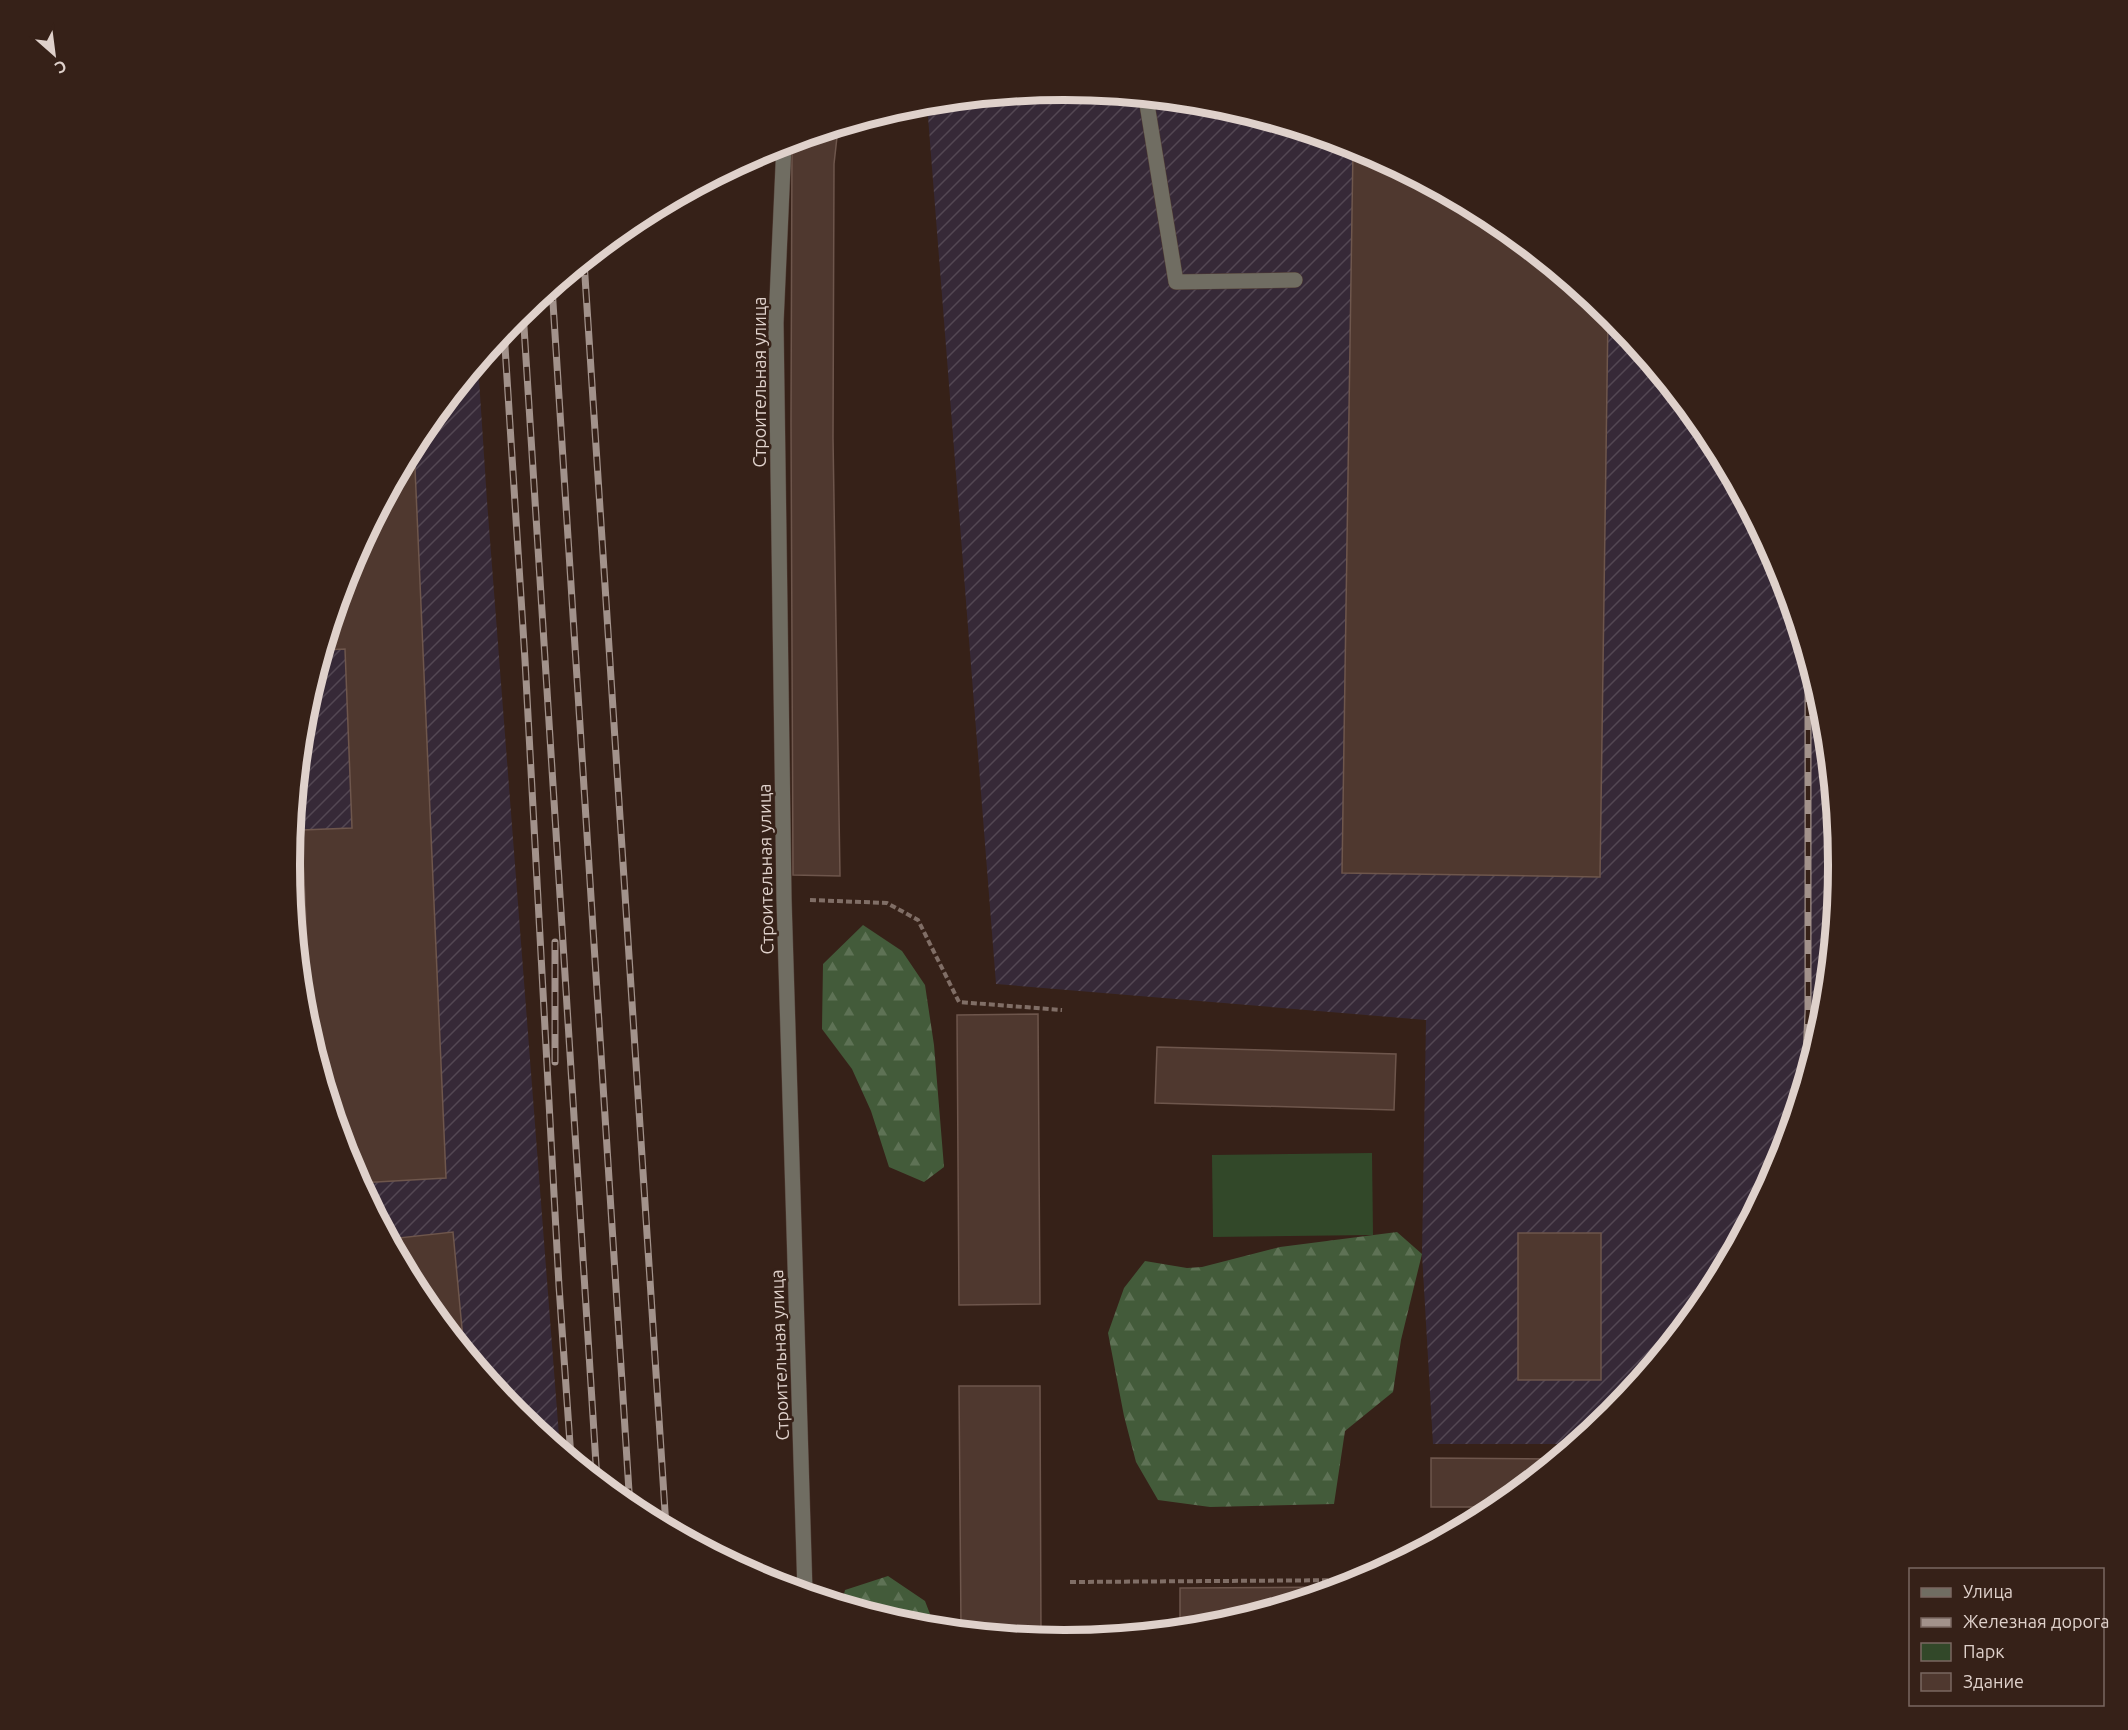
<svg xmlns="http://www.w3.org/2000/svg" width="2128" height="1730" viewBox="0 0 2128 1730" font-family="Ubuntu,sans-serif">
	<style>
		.industrial { fill: url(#industrial-furrows) }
		.green { fill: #324829 }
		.forest { fill: url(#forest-firs) }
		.building { fill: #4f382f; stroke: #6e564c; stroke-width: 1.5 }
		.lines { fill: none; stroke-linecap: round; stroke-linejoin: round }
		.minor-casing { stroke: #513d35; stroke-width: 16 }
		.path { stroke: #806e66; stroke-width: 4; stroke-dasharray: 6 3; stroke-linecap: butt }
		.minor { stroke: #706d62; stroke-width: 15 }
		.rail-casing { stroke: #a2928b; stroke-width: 7 }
		.rail { stroke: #362118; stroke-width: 4.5; stroke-dasharray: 14; stroke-linecap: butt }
		.labels { text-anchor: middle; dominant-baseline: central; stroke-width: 5; stroke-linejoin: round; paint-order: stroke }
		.street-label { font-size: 18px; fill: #dfd1cb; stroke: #362118 }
		.rim { fill: none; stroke: #dfd1cb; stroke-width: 8 }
	</style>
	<defs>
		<pattern id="industrial-furrows" width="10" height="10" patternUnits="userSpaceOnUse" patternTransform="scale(1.5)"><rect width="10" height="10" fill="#362937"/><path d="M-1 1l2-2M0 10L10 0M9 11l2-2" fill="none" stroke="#534753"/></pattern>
		<pattern id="forest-firs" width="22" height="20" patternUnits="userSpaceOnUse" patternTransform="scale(1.5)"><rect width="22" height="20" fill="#435b3a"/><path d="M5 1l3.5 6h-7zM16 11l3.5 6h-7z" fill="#5e7255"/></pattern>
	</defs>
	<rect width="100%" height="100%" fill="#362118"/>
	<path class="industrial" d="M1064 90 1216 105 1361 149 1495 221 1612 317 1709 435 1780 569 1824 714 1839 865 1824 1017 1780 1162 1708 1296 1612 1413 1574 1444H1433L1422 1254 1426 1020 996 984 927 104Z
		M478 364 487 501 560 1449 516 1413 419 1295 348 1161 304 1016 289 865 304 713 348 568 420 434Z"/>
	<path class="green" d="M1372 1153 1373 1235 1213 1237 1212 1155Z"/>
	<path class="forest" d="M863 925 902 951 925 985 934 1045 944 1167 924 1182 889 1167 871 1111 852 1069 822 1029 823 964Z
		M1397 1232 1422 1254 1401 1340 1393 1392 1345 1431 1334 1504 1210 1507 1158 1500 1136 1462 1124 1416 1108 1333 1124 1288 1145 1261 1187 1268 1202 1267 1280 1247Z
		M888 1576 925 1601 935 1627 912 1625 842 1603 845 1590Z"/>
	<path class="building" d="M838 128 834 164 833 438 840 876 793 875 791 423 792 141Z
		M1353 147 1361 149 1495 221 1608 314 1600 877 1342 873Z
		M414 445 446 1178 359 1183 348 1161 311 1040 302 830 352 828 345 649 323 650 348 568Z
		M1038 1014 1040 1304 959 1305 957 1015Z
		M1157 1047 1396 1054 1394 1110 1155 1103Z
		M453 1232 464 1350 419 1295 389 1239Z
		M1518 1233H1601V1380H1518Z
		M959 1386H1040L1041 1638 961 1630Z
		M1431 1458 1556 1459 1497 1507H1431Z
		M1331 1587V1590L1215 1625 1180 1629V1588Z"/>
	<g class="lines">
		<defs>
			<path id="minor" d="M1146 98 1176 282 1295 280
				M784 144 776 323 784 899 805 1592"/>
		</defs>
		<use href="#minor" class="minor-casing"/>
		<path class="path" d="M810 900 887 903 918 920 959 1002 1062 1010
			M1070 1582 1362 1580"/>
		<use href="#minor" class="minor"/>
		<defs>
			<path id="rail" d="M584 261 666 1527
				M552 287 630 1507
				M523 311 597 1480
				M504 331 525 660 559 1286 571 1458
				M555 1062V942
				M1805 1080 1808 1011V661"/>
		</defs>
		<use href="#rail" class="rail-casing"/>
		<use href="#rail" class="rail"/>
	</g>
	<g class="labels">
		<g class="street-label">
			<text transform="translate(759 382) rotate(-90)">Строительная улица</text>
			<text transform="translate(765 869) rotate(-91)">Строительная улица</text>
			<text transform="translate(779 1355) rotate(-92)">Строительная улица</text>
		</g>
	</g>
	<path d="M0 0H2128V1730H0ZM1064 100H1064A764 764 0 0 1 1828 864V866A764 764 0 0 1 1064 1630H1064A764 764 0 0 1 300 866V864A764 764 0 0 1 1064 100Z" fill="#362118" fill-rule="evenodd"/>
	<path class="rim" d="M1064 100H1064A764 764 0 0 1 1828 864V866A764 764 0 0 1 1064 1630H1064A764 764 0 0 1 300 866V864A764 764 0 0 1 1064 100Z"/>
	<rect x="1909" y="1568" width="195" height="138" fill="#362118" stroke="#7a6760" stroke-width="1.5"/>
	<rect x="1921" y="1588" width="30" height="9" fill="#706d62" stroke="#7a6760" stroke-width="1.5"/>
	<text x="1963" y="1598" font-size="18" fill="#dfd1cb">Улица</text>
	<rect x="1921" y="1618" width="30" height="9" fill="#a2928b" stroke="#7a6760" stroke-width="1.5"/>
	<text x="1963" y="1628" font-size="18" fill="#dfd1cb">Железная дорога</text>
	<rect x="1921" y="1643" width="30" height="18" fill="#324829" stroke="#7a6760" stroke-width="1.5"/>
	<text x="1963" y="1658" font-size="18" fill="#dfd1cb">Парк</text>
	<rect x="1921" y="1673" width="30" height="18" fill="#4f382f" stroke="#7a6760" stroke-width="1.5"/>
	<text x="1963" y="1688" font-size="18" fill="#dfd1cb">Здание</text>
	<g transform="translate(54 54) rotate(152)" stroke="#362118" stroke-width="4.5" paint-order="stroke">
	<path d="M0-4.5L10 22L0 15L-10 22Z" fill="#dfd1cb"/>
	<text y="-9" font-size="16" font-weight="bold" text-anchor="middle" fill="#dfd1cb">С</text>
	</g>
</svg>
